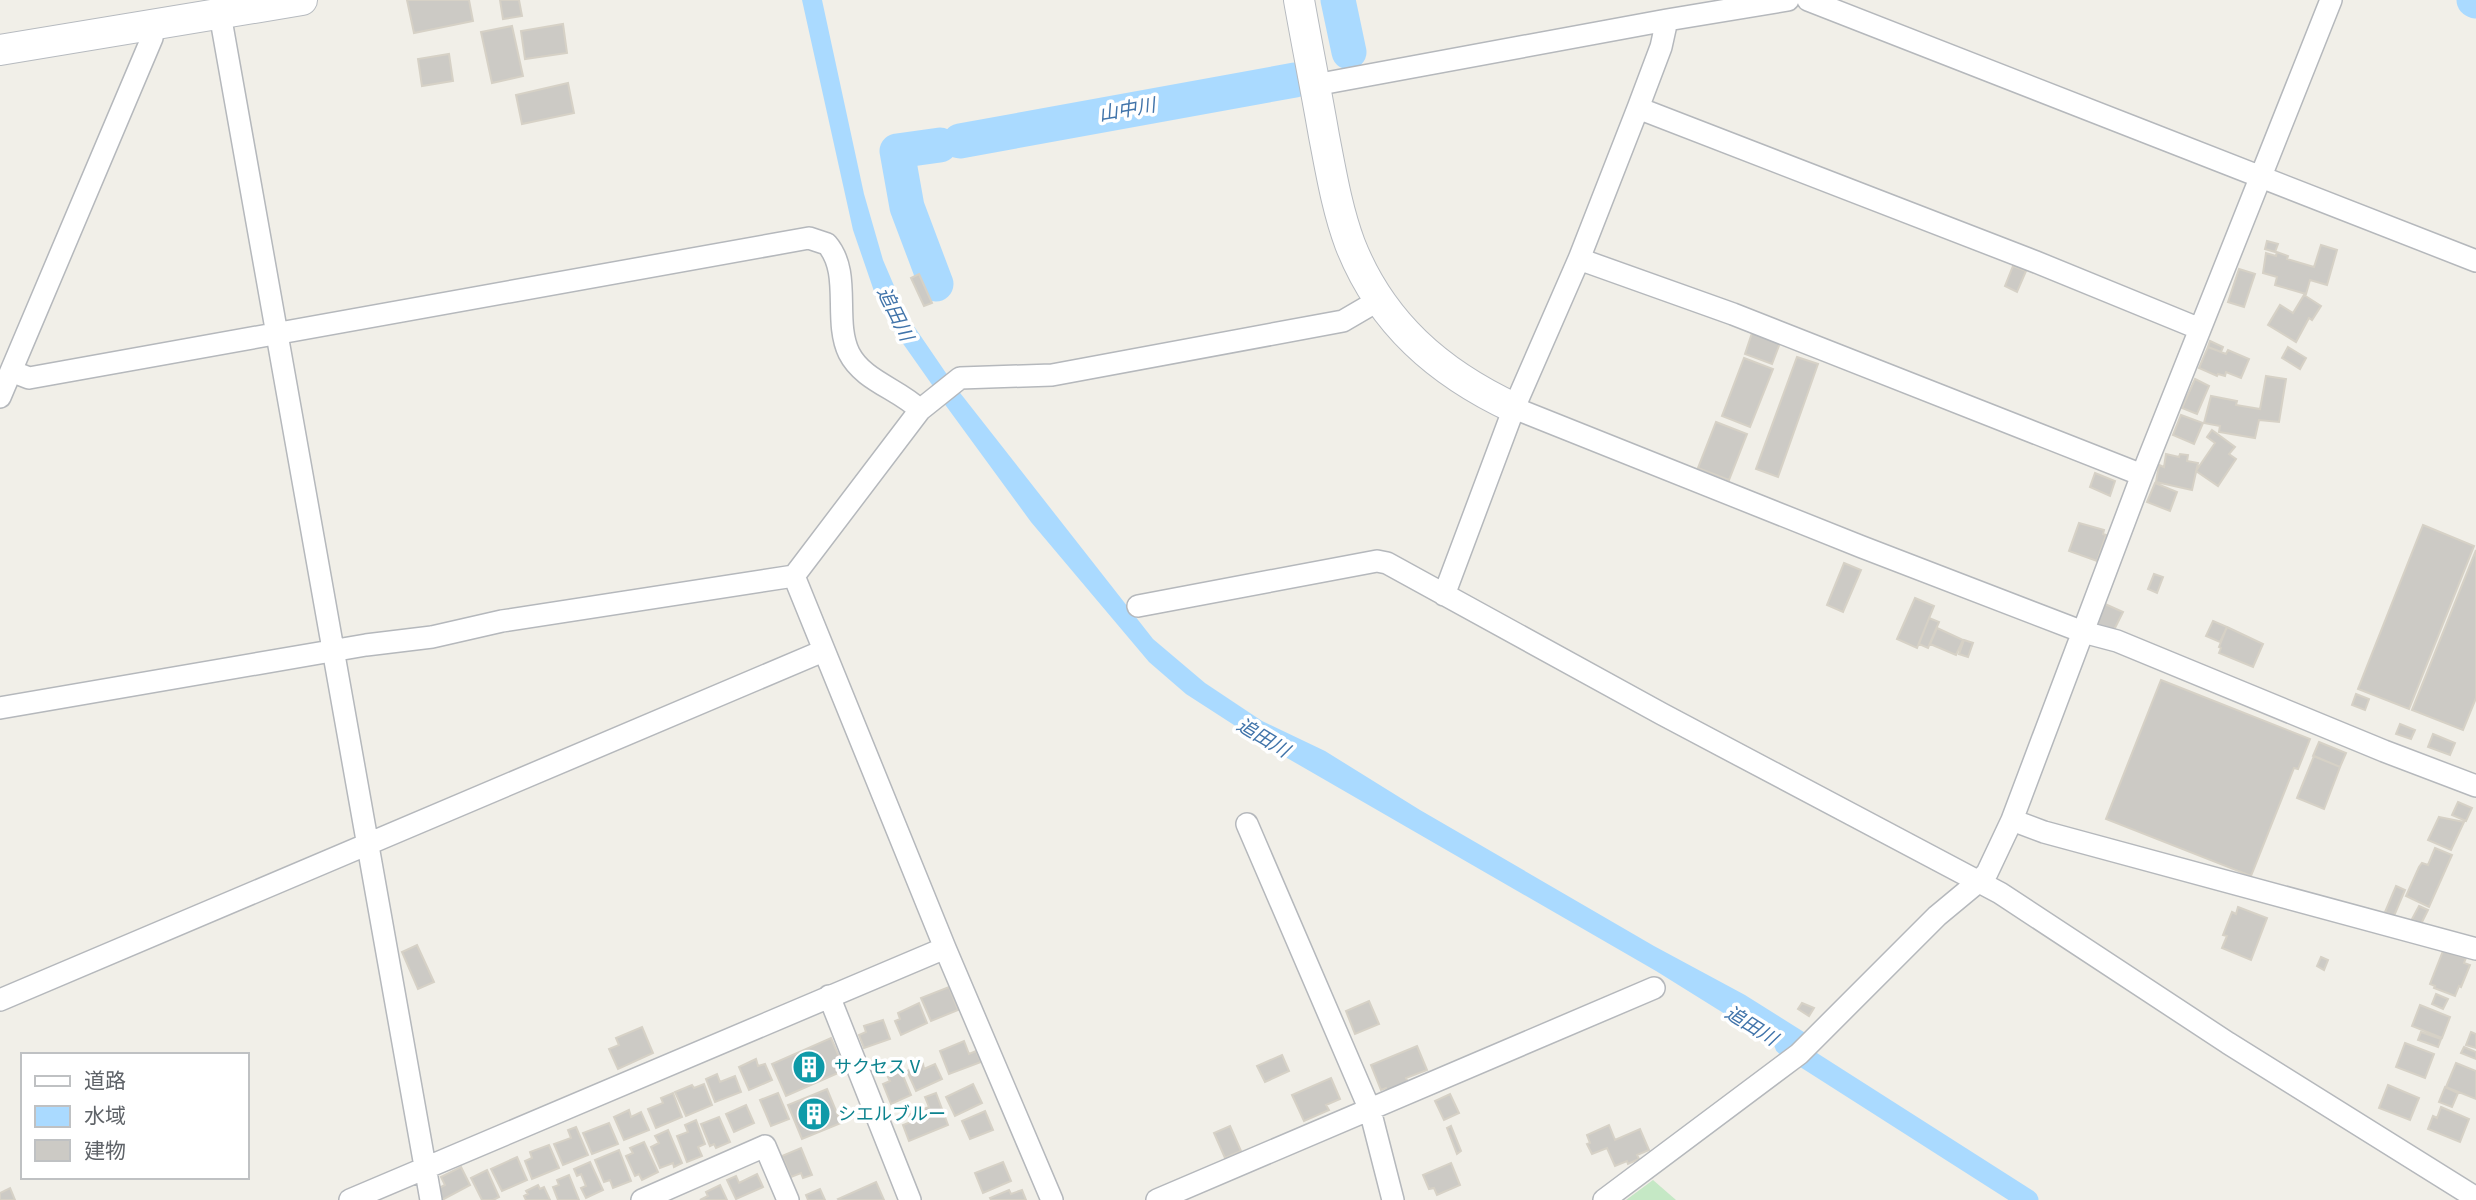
<svg xmlns="http://www.w3.org/2000/svg" width="2476" height="1200" viewBox="0 0 2476 1200" font-family="'Nunito Sans','Noto Sans JP',sans-serif">
	<style>
		.green { fill: #c5e8c5 }
		.water { fill: #aadaff }
		.lines { fill: none; stroke-linecap: round; stroke-linejoin: round }
		.canal { stroke: #aadaff; stroke-width: 21 }
		.river { stroke: #aadaff; stroke-width: 35 }
		.building { fill: #cccac5; stroke: #d6d1c6; stroke-width: 2 }
		.street-casing { stroke: #b5b8bc; stroke-width: 24 }
		.secondary-casing { stroke: #b6babf; stroke-width: 32 }
		.street { stroke: #fff; stroke-width: 21 }
		.secondary { stroke: #fff; stroke-width: 30 }
		.labels { text-anchor: middle; dominant-baseline: central; stroke-width: 7; stroke-linejoin: round; paint-order: stroke }
		.culture-label { font-size: 18px; fill: #0d838f; stroke: #fff; text-anchor: start }
		.water-label { font-size: 19px; font-style: italic; fill: #4174aa; stroke: #fff }
	</style>
	<rect width="100%" height="100%" fill="#f1efe8"/>
	<path class="green" d="M1653 1180 1676 1200H1626Z"/>
	<path class="water" d="M802 0H822L864 194 883 260 907 316 948 376 935 389 892 328 876 297 853 230Z
		M957 389 1153 639 1205 683 1262 721 1325 751 1420 810 1654 946 1745 995 1807 1034 1786 1052 1656 971 1268 747 1186 694 1149 662 1031 522 941 399Z"/>
	<g class="lines">
		<path class="canal" d="M1785 1045 2028 1200"/>
		<path class="river" d="M1338 0 1349 52
			M2474 0 2476 1
			M960 141 1295 80
			M936 284 907 207 897 151 940 145"/>
	</g>
	<path class="building" d="M407 0H469L473 21 414 33Z
		M500 0H519L522 16 503 19Z
		M563 24 567 53 525 59 521 31Z
		M512 26 523 76 492 83 481 32Z
		M449 54 453 81 422 86 418 59Z
		M568 83 574 113 522 124 516 95Z
		M2267 241 2278 244 2275 252 2265 249Z
		M2321 245 2337 250 2327 285 2310 280 2306 294 2275 285 2277 277 2263 273 2266 253 2276 256 2277 252 2288 256 2287 259 2314 267Z
		M2013 266 2026 271 2017 292 2005 286Z
		M2239 269 2255 274 2244 307 2228 302Z
		M919 274 932 303 924 306 911 278Z
		M2304 295 2321 306 2312 320 2309 318 2296 342 2268 325 2280 305 2293 313Z
		M1752 333 1780 343 1772 364 1745 354Z
		M2210 341 2223 347 2221 352 2208 347Z
		M2208 347 2226 354 2228 350 2249 359 2241 378 2226 372 2225 376 2218 374 2217 376 2199 368Z
		M2288 347 2306 358 2300 369 2282 358Z
		M1797 357 1818 364 1778 477 1756 469Z
		M1744 358 1773 369 1750 427 1722 416Z
		M2266 376 2286 379 2279 422 2259 420 2255 438 2219 432 2220 426 2204 423 2211 396 2237 401 2236 405 2260 409Z
		M2195 379 2209 386 2197 414 2182 408Z
		M2181 415 2203 423 2194 444 2173 435Z
		M1716 422 1747 434 1729 480 1698 468Z
		M2212 430 2235 447 2229 454 2236 459 2218 486 2196 471 2215 443 2207 437Z
		M2166 454 2179 457 2180 454 2188 455 2187 461 2198 463 2192 490 2156 482 2159 465 2164 467Z
		M2095 473 2115 481 2110 496 2090 487Z
		M2155 483 2177 492 2170 511 2147 502Z
		M2079 523 2104 530 2103 534 2106 535 2097 561 2069 551Z
		M2423 525 2474 546 2409 709 2358 689Z
		M2476 550V698L2463 730 2412 710Z
		M1844 563 1861 570 1843 612 1827 605Z
		M2154 574 2163 577 2157 593 2148 589Z
		M1915 598 1934 606 1917 648 1897 639Z
		M2105 604 2123 612 2113 632 2095 624Z
		M1929 618 1939 622 1928 648 1919 644Z
		M2213 621 2227 627 2220 642 2206 636Z
		M2227 627 2263 644 2253 667 2219 653 2221 648 2219 647Z
		M1937 628 1963 640 1956 655 1930 644Z
		M1964 640 1973 643 1968 657 1959 654Z
		M2161 680 2310 739 2298 769 2294 768 2251 876 2106 819Z
		M2356 694 2369 699 2365 710 2352 705Z
		M2400 724 2415 730 2411 739 2396 734Z
		M2433 734 2455 743 2450 755 2428 747Z
		M2319 742 2346 753 2340 767 2313 756Z
		M2314 756 2340 767 2324 809 2297 798Z
		M2458 802 2472 808 2466 821 2452 815Z
		M2439 817 2464 822 2451 850 2428 840Z
		M2435 848 2452 855 2429 907 2406 896 2419 867 2422 863 2428 865Z
		M2396 886 2405 890 2394 916 2385 912Z
		M2419 906 2428 910 2421 924 2412 919Z
		M2238 907 2267 918 2251 960 2222 948 2227 936 2223 935 2232 912 2236 914Z
		M417 945 434 982 418 989 402 952Z
		M2443 951 2466 958 2464 963 2470 965 2461 987 2459 986 2455 996 2434 988 2435 986 2430 984Z
		M2321 957 2328 960 2324 970 2317 966Z
		M949 987 958 1010 931 1021 921 998Z
		M2436 994 2448 999 2443 1009 2432 1004Z
		M1369 1001 1379 1024 1355 1034 1346 1011Z
		M919 1003 927 1023 901 1035 895 1021 900 1019 898 1013Z
		M1802 1003 1814 1008 1809 1016 1798 1009Z
		M2420 1005 2450 1017 2442 1038 2412 1026Z
		M883 1020 890 1039 864 1048 859 1035 866 1032 864 1026Z
		M642 1027 653 1053 618 1069 609 1049 619 1045 616 1038Z
		M2421 1032 2441 1039 2438 1047 2418 1040Z
		M2471 1032 2476 1034V1048L2466 1045Z
		M831 1038 845 1070 786 1096 772 1064Z
		M964 1041 969 1054 976 1051 981 1062 949 1074 940 1051Z
		M2405 1043 2434 1054 2425 1078 2396 1067Z
		M1417 1046 1427 1070 1406 1078 1409 1085 1389 1094 1386 1088 1381 1090 1371 1065Z
		M2464 1047 2476 1052V1059L2461 1053Z
		M1282 1055 1289 1071 1265 1082 1257 1066Z
		M756 1059 758 1066 765 1064 772 1080 749 1090 739 1067Z
		M2456 1063 2476 1071V1099L2446 1087Z
		M923 1064 924 1069 935 1064 942 1079 916 1091 907 1071Z
		M901 1071 911 1095 891 1104 883 1084 890 1081 888 1077Z
		M717 1074 720 1082 735 1076 741 1092 715 1102 706 1079Z
		M1331 1078 1340 1099 1326 1105 1329 1110 1304 1121 1292 1095Z
		M704 1084 712 1105 686 1116 675 1092 692 1085 694 1088Z
		M973 1084 982 1103 955 1116 946 1097Z
		M2388 1085 2419 1098 2410 1120 2379 1108Z
		M2445 1087 2458 1093 2452 1107 2439 1102Z
		M827 1089 841 1123 802 1139 788 1105Z
		M673 1093 682 1117 656 1128 648 1109 663 1103 661 1098Z
		M778 1093 789 1119 771 1126 760 1100Z
		M936 1093 948 1125 909 1141 903 1125 911 1122 908 1115 929 1107 925 1097Z
		M1450 1094 1459 1113 1444 1120 1435 1101Z
		M746 1105 754 1123 734 1132 726 1114Z
		M2441 1107 2469 1119 2460 1142 2428 1129 2433 1116 2437 1118Z
		M629 1110 631 1117 641 1112 649 1130 624 1140 614 1117Z
		M985 1111 993 1130 970 1139 962 1121Z
		M719 1117 730 1142 716 1148 714 1144 710 1146 701 1124Z
		M696 1120 705 1144 698 1147 702 1156 687 1162 677 1136 688 1132 685 1125Z
		M609 1123 618 1144 592 1154 583 1133Z
		M1609 1125 1615 1140 1640 1129 1649 1150 1637 1155 1639 1159 1628 1164 1627 1161 1615 1166 1607 1148 1592 1154 1587 1144 1590 1143 1587 1135Z
		M1230 1126 1241 1151 1225 1158 1214 1133Z
		M1451 1126 1461 1151 1457 1154 1447 1128Z
		M576 1127 588 1155 563 1165 554 1144 571 1138 568 1130Z
		M668 1130 682 1163 674 1167 673 1163 660 1168 651 1147 659 1143 655 1136Z
		M644 1142 658 1172 642 1180 639 1174 635 1176 626 1156 633 1153 630 1148Z
		M549 1145 559 1168 532 1179 525 1161 532 1158 530 1152Z
		M801 1148 812 1175 803 1178 801 1173 791 1177 782 1156Z
		M619 1150 631 1181 613 1188 610 1180 604 1182 595 1160Z
		M517 1157 527 1180 502 1191 491 1169Z
		M590 1162 603 1190 586 1198 581 1188 586 1186 581 1174 577 1176 574 1169Z
		M1003 1162 1011 1181 983 1193 975 1173Z
		M1451 1163 1460 1185 1437 1195 1434 1188 1429 1189 1423 1175Z
		M461 1167 470 1185 442 1200 437 1189 445 1185 441 1177Z
		M487 1170 499 1197 493 1200H482L471 1178Z
		M757 1174 763 1187 736 1199 727 1180 736 1176 739 1183Z
		M569 1175 579 1200H558L553 1187 559 1185 557 1180Z
		M876 1182 884 1200H839L838 1199Z
		M538 1185 540 1189 544 1187 550 1200H526L524 1196 528 1194 526 1191Z
		M720 1185 727 1200H700L708 1196 706 1192Z
		M10 1188 15 1200H0V1193Z
		M820 1189 825 1200H808L806 1195Z
		M1009 1190 1011 1194 1022 1190 1026 1200H991L990 1198Z"/>
	<g class="lines">
		<defs>
			<path id="street" d="M1808 0C2030 89 2254 172 2476 261
				M220 14 431 1200
				M1315 85 1667 20 1788 0
				M1638 108 2036 262 2200 329
				M1579 259 1733 314 2142 475
				M11 371 29 378 809 238 827 244C852 273 833 320 849 353 863 381 899 389 920 410
				M0 397 152 38 154 25
				M1514 408 1862 547 2083 632 2117 641 2384 751 2476 786
				M794 576 945 948 1052 1200
				M1444 595 1514 408 1579 259 1638 108 1661 47 1667 20
				M1138 606 1377 561 1387 563 1662 714 2000 893 2228 1043 2476 1198
				M0 708 366 645 432 637 502 621 794 576 920 410 960 378 1052 375 1343 321 1379 300
				M2012 820 2044 832 2476 949
				M1247 824 1370 1110 1393 1200
				M829 996 910 1200
				M0 1000 823 651
				M350 1200 945 948
				M642 1200 765 1146 788 1200
				M1157 1200 1654 988
				M1604 1200 1799 1054 1937 916 1978 882 1987 873 2012 820 2142 475 2331 0"/>
			<path id="secondary" d="M1299 0C1307 45 1316 90 1324 136 1331 172 1337 209 1350 244 1381 323 1439 373 1514 408
				M0 50 302 0"/>
		</defs>
		<use href="#street" class="street-casing"/>
		<use href="#secondary" class="secondary-casing"/>
		<use href="#street" class="street"/>
		<use href="#secondary" class="secondary"/>
	</g>
	<defs>
		<symbol id="building-disc" viewBox="-11 -11 22 22"><circle r="9.5" fill="#0f9aa8" stroke="#fff"/><path d="M-4-6H4V6H1V3H-1V6H-4ZM-2.5-4.3h1.7v1.8h-1.7ZM.8-4.3h1.7v1.8H.8ZM-2.5-1h1.7V.8h-1.7ZM.8-1h1.7V.8H.8Z" fill="#fff"/></symbol>
	</defs>
	<g fill-rule="evenodd">
		<use href="#building-disc" x="790" y="1048" width="38" height="38"/>
		<use href="#building-disc" x="795" y="1095" width="38" height="38"/>
	</g>
	<g class="labels">
		<g class="culture-label">
			<text x="834" y="1067">サクセスⅤ</text>
			<text x="838" y="1114">シエルブルー</text>
		</g>
		<g class="water-label">
			<text transform="translate(1127 110) rotate(-10)">山中川</text>
			<text transform="translate(895 314) rotate(64)">追田川</text>
			<text transform="translate(1263 738) rotate(31)">追田川</text>
			<text transform="translate(1751 1026) rotate(32)">追田川</text>
		</g>
	</g>
	<rect x="21" y="1053" width="228" height="126" fill="#ffffff" stroke="#bfc1c3" stroke-width="2"/>
	<rect x="35" y="1076" width="35" height="10" fill="#ffffff" stroke="#bfc1c3" stroke-width="2"/>
	<text x="84" y="1088" font-size="21" fill="#5f6368">道路</text>
	<rect x="35" y="1106" width="35" height="21" fill="#aadaff" stroke="#bfc1c3" stroke-width="2"/>
	<text x="84" y="1123" font-size="21" fill="#5f6368">水域</text>
	<rect x="35" y="1140" width="35" height="21" fill="#cccac5" stroke="#bfc1c3" stroke-width="2"/>
	<text x="84" y="1158" font-size="21" fill="#5f6368">建物</text>
</svg>
